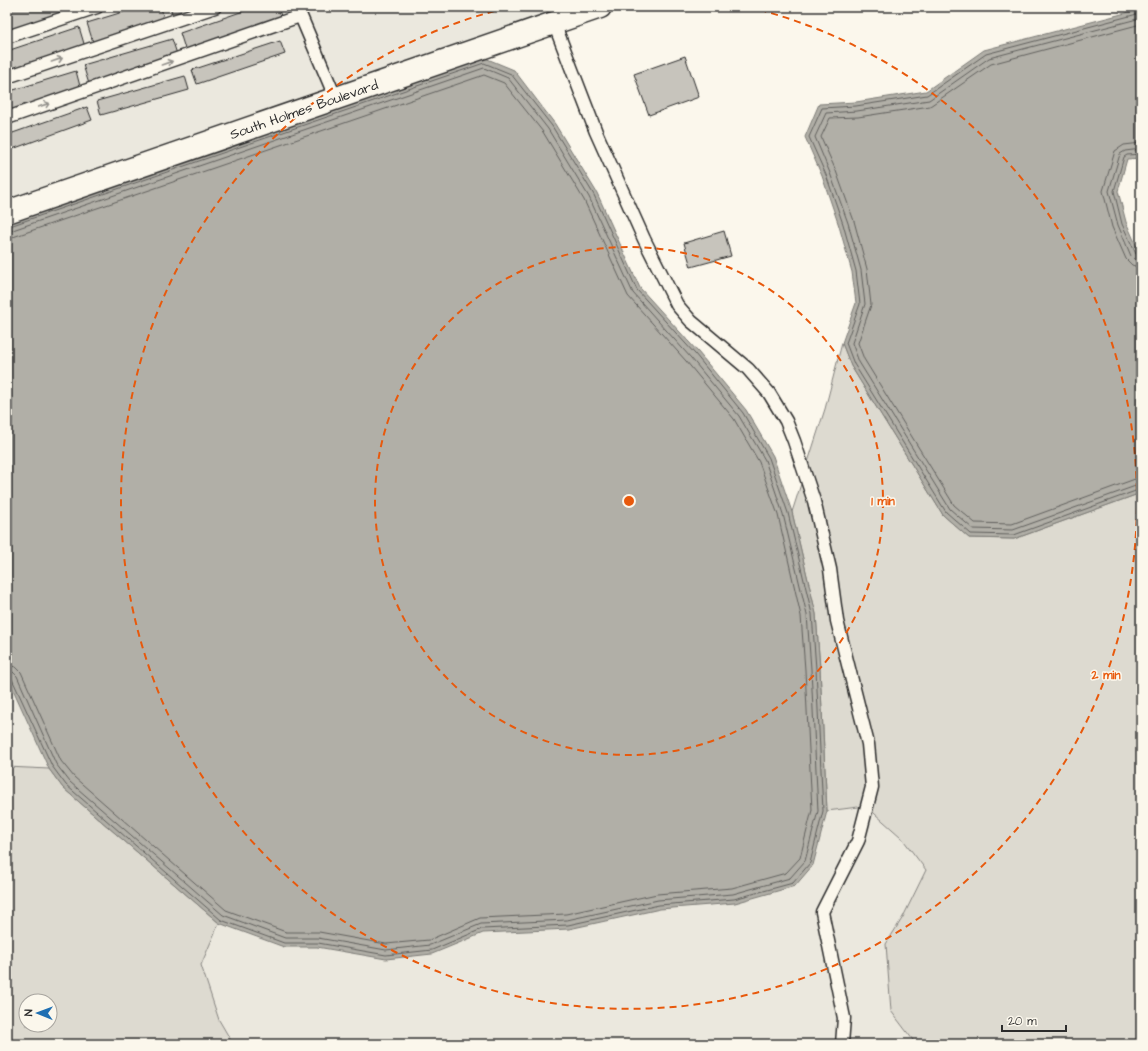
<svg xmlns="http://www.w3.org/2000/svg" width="1148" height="1051" viewBox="0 0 1148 1051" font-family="'Architects Daughter',sans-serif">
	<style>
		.built { fill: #ebe8de }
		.green { fill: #dddad0; stroke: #84827e; fill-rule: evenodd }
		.water { fill: #b1afa7; stroke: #7b7a75 }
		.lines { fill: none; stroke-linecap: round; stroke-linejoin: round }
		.shore { stroke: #61605d; stroke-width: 1 }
		.building { fill: #c7c4bc; stroke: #2b2b2b }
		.lane-casing { stroke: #2b2b2b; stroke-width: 15 }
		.secondary-casing { stroke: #2b2b2b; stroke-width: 25 }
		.lane { stroke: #fbf7ec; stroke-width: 12 }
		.secondary { stroke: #fbf7ec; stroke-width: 22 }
		.oneway { stroke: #93918c }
		.ring { fill: none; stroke: #e8590c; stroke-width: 2; stroke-dasharray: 7 5 }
		.labels { text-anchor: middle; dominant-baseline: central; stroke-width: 3; stroke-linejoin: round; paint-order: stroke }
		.street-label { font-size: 14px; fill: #2b2b2b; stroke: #fbf7ec }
		.centre { fill: #e8590c; stroke: #fbf7ec; stroke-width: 2 }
		.ring-label { font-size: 12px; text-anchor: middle; font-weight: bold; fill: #e8590c; stroke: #fbf7ec; stroke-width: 3; stroke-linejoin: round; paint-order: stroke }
	</style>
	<rect width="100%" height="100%" fill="#fbf7ec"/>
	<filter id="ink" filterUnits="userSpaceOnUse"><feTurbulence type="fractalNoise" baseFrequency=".025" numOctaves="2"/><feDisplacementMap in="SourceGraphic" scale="8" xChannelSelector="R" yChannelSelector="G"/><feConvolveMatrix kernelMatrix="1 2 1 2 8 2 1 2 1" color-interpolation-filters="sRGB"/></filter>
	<g filter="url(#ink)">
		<path class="built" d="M7 7H567L7 200Z
			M7 676 49 769 7 767Z
			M866 806 901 837 926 870 903 917 886 944 891 1011 916 1044H233L219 1020 201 965 219 923 284 947H317L386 959 432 954 483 933 569 929 660 909 735 903 813 865 827 811Z"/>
		<path class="green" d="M842 343 851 366 943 515 969 538 1014 539 1141 493V1044H916L891 1011 886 944 903 917 926 870 901 837 866 806 827 811 820 669 816 614 792 512 825 409Z
			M7 767 49 769 63 788 219 923 201 965 219 1020 233 1044H7ZM26 1001H50V1025H26Z"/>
		<path class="water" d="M1141 9V158L1127 159 1118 191 1126 222 1141 256V493L1014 539 969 538 943 515 851 366 842 343 856 303 852 272 839 226 822 176 805 137 819 104 856 102 926 91 984 50Z
			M485 58 514 70 555 124 597 193 640 288 698 352 746 410 773 456 792 512 816 614 820 669 827 811 813 865 795 886 735 903 660 909 569 929 483 933 432 954 386 959 317 947H284L219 923 63 788 49 769 7 676V223Z"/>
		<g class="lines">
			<path class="shore" d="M1141 13 986 54 927 95 856 106 822 108 809 137 826 175 843 224 856 271 860 304 846 343 854 364 946 512 971 534 1014 535 1141 489
				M1141 18 989 58 929 100 857 111 826 113 815 137 830 173 848 223 861 270 865 304 852 343 859 362 950 509 973 529 1013 530 1141 484
				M1141 24 991 64 930 106 858 117 830 118 821 137 836 171 854 221 867 269 871 305 858 343 864 359 954 505 975 523 1012 524 1135 479 1141 478
				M1141 143 1124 145 1115 151 1103 191 1112 227 1126 259 1132 265 1141 268
				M1141 149 1125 151 1120 154 1109 191 1118 225 1131 256 1135 260 1141 262
				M1141 154 1127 155 1124 157 1114 191 1122 224 1136 254 1141 257
				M7 227 484 63 511 74 552 126 594 195 637 290 695 354 743 413 769 458 788 513 812 614 816 669 823 811 810 863 793 883 734 899 659 905 568 925 482 929 432 950 386 955 318 943H284L221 920 66 785 52 766 12 679 10 676H7
				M7 232 484 68 508 78 548 129 589 197 633 293 691 358 739 416 765 460 783 514 807 615 811 669 818 811 805 861 790 878 733 894 658 900 567 920 481 924 430 945 386 950 318 938H285L223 915 70 782 56 764 17 676 13 672 7 671
				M7 238 13 237 484 75 504 83 543 132 584 200 628 296 686 361 734 419 759 462 778 515 801 616 805 670 812 810 800 858 786 873 732 888 657 894 566 914 480 918 429 940 386 944 319 932H286L226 910 74 777 61 761 21 672 16 667 7 665"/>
		</g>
		<path class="building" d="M11 7H76V9L9 30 7 25V8Z
			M139 7H161L164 20 93 42 87 23Z
			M170 7H198L173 16Z
			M255 7H278L282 19 186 52 180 33Z
			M79 27 85 47 13 70 7 51Z
			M172 39 178 57 89 84 83 65Z
			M280 41 285 54 197 84 192 70Z
			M685 56 699 97 649 115 634 74Z
			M76 71 81 90 7 113V92Z
			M185 76 189 90 101 115 97 101Z
			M87 107 92 120 7 151V135Z
			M724 231 731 256 691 267 684 243Z"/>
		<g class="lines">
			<defs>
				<path id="lane" d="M297 7 336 99
					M554 23 596 132 644 239 677 305 691 321 748 369 769 393 786 421 794 441 814 501 830 569 837 621 868 744 872 787 858 841 822 912 844 1018 842 1044
					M7 37 97 7
					M7 77 215 7
					M7 118 300 16"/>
				<path id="secondary" d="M7 212 600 7"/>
			</defs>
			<use href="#lane" class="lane-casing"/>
			<use href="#secondary" class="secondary-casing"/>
			<use href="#lane" class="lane"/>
			<use href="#secondary" class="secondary"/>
		</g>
		<defs><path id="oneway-shaft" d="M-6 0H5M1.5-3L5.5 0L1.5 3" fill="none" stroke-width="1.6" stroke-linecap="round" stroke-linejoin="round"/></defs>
		<g class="oneway">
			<use href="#oneway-shaft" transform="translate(57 60) rotate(-19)"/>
			<use href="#oneway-shaft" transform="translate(167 63) rotate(-19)"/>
			<use href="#oneway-shaft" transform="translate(44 105) rotate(-19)"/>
		</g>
	</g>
	<g class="ring">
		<circle cx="629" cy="501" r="254"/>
		<path d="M748 7A508 508 0 1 1 510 7"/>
	</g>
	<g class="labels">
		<g class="street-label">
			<text transform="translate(304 110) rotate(-19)">South Holmes Boulevard</text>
		</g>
	</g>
	<circle cx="629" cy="501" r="6" class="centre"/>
	<g class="ring-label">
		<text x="883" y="505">1 min</text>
		<text x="1106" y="679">2 min</text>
	</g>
	<rect width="1148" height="1051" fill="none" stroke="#fbf7ec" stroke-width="24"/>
	<rect x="12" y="12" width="1124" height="1027" fill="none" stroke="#2b2b2b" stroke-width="1.5" filter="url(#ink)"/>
	<g transform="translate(38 1013) rotate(271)"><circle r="19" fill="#fbf7ec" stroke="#a8a59f"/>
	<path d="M0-3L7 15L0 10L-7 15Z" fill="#1f6fb2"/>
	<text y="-6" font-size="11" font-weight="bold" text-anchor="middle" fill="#2b2b2b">N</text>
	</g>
	<path d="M1002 1025v6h64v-6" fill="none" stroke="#2b2b2b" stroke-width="2"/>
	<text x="1008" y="1025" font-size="12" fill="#2b2b2b" stroke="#fbf7ec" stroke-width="3" paint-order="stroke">20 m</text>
</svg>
